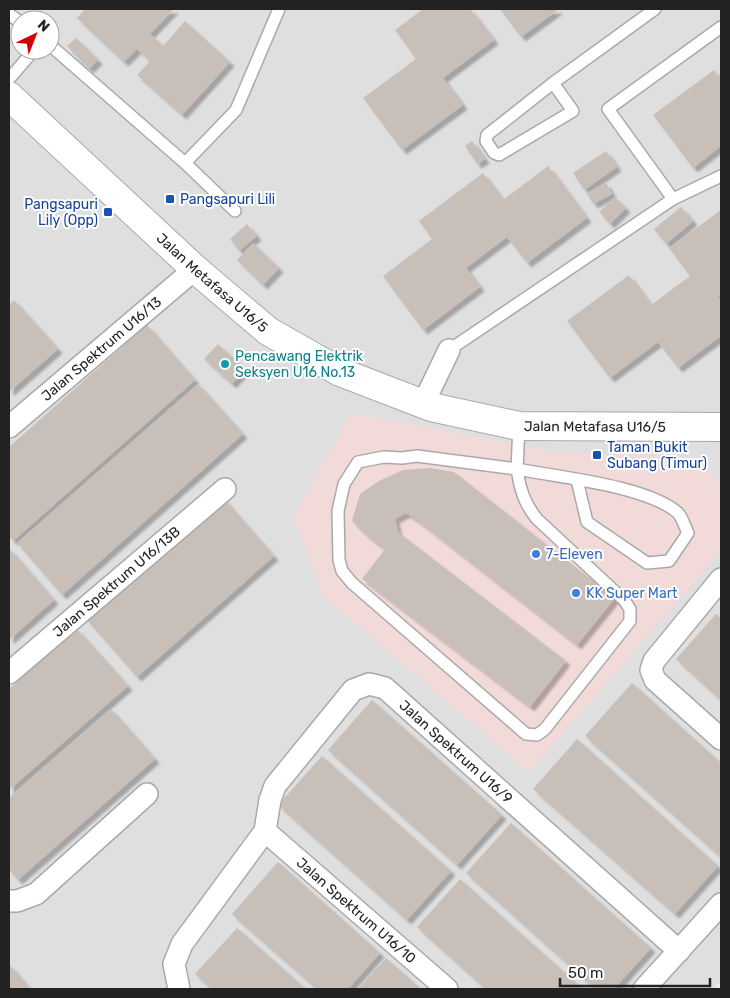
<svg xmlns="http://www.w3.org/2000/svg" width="730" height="998" viewBox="0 0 730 998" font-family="Rubik,sans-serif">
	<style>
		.residential { fill: #e0dfdf; fill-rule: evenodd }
		.commercial { fill: #f2dad9 }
		.building { fill: #c7bfb8; filter: url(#shadow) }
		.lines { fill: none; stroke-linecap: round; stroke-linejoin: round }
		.service-casing { stroke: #a9a9a9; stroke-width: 14 }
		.minor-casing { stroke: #a9a9a9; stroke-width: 24 }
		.tertiary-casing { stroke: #a9a9a9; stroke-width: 30 }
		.service { stroke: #fff; stroke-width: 11 }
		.minor { stroke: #fff; stroke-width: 21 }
		.tertiary { stroke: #fff; stroke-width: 28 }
		.transit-dot { fill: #1a4fb4; stroke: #fff; stroke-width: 2 }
		.culture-dot { fill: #0f9aa8; stroke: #fff; stroke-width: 2 }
		.shop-dot { fill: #3f7fe0; stroke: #fff; stroke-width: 2 }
		.labels { text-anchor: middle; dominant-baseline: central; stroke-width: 4; stroke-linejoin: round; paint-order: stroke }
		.transit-label { font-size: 14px; fill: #164399; stroke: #fff; text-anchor: start }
		.street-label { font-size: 14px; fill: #222; stroke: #fff }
		.culture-label { font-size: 14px; fill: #0d838f; stroke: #fff; text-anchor: start }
		.shop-label { font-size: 14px; fill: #366cbe; stroke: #fff; text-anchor: start }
	</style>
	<defs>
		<filter id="shadow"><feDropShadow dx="4.5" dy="4.5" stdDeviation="1" flood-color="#0004"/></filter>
	</defs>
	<rect width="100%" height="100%" fill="#f2efe9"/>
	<path class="residential" d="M9 9H721V981L713 989H9ZM20 20H50V50H20Z"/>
	<path class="commercial" d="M351 413 552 451 697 458 721 485V551L529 772 322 595 294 516Z"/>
	<path class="building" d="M85 9H174L150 34 163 46 185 21 230 62 182 115 137 75 150 61 137 49 124 62 77 18Z
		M423 9H470L494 40 443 78 463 105 402 150 363 98 416 59 395 30Z
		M500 9H559L521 37Z
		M76 38 98 60 89 69 67 46Z
		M714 70 721 80V146L693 168 653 115Z
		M472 141 485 159 477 164 465 146Z
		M606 151 617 167 584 190 573 173Z
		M548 166 587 218 527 263 507 237 466 268 480 287 423 330 383 276 432 239 419 221 483 173 503 200Z
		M606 183 612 194 593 204 587 193Z
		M615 197 626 208 610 224 599 212Z
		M681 207 693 221 666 244 654 229Z
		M721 210V294L718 297 721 301V336L678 368 658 342 610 378 567 321 629 275 651 305 690 276 669 248Z
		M247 224 257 236 239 251 230 239Z
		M253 243 279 268 263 285 237 260Z
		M14 300 58 349 9 392V305Z
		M147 325 195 380 13 541 9 536V447Z
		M218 344 246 369 232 384 204 359Z
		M198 384 243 434 62 595 17 543Z
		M430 468 454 472 615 598 577 645 417 520 406 513 395 519 398 532 566 661 530 707 362 579 385 549 366 535 352 521 360 494 379 481 403 470Z
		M223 498 274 556 137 677 86 619Z
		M9 548 54 600 9 640Z
		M716 614 721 618V700L676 659Z
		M77 629 128 686 9 790V689Z
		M632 683 721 763V857L585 736Z
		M372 700 502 815 457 865 328 750Z
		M111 709 155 759 18 880 9 870V798Z
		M577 739 718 866 675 914 533 789Z
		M322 756 451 871 407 920 278 805Z
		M511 823 651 948 614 989H596L466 873Z
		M278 862 380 953 348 989H317L232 914Z
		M460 879 583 989H486L417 927Z
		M237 928 306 989H212L195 974Z
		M386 958 421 989H358Z
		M9 964 30 989H9Z"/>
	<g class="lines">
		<defs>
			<path id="service" d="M9 14 20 22
				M50 45 185 163 236 110 279 9
				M9 79 34 50
				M553 83 487 135 486 141 494 153 499 155 573 111 553 83 655 9
				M185 163 235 211
				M673 199 721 176
				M449 350 673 199 608 109 721 27
				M519 426 517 469C558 477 648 486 678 513 682 517 685 527 688 533L669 561 647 563 587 522 577 480
				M417 456 517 469C520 489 524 503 537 519L624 600 630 609V621L545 729 537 735 526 734 352 583 342 571 339 560 338 511 344 484 358 462 384 457 402 458Z"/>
			<g id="minor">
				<path d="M423 404 449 350"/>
				<path id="s1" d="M9 427 195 269"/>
				<path d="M721 579 654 661 651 670 655 680 721 739"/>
				<path id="s2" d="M9 673 225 489"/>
				<path id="s3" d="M265 831 447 989"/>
				<path d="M9 901H17L36 894 147 794"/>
				<path id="s4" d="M179 989 174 964 182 944 265 831 270 800 275 786 353 690 369 684 385 688 679 951"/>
				<path d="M644 989 721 904"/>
			</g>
			<g id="tertiary">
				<path id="s5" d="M9 96 195 269 268 331 340 372 431 407 519 426 721 427"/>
			</g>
		</defs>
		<use href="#service" class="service-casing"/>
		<use href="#minor" class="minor-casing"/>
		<use href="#tertiary" class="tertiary-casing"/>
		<use href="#service" class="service"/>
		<use href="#minor" class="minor"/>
		<use href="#tertiary" class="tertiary"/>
	</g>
	<g class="transit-dot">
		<rect x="165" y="194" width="10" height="10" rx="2.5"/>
		<rect x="103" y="207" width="10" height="10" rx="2.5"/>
		<rect x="592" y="450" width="10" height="10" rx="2.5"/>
	</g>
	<circle class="culture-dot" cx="225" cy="364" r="5"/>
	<g class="shop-dot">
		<circle cx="536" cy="554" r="5"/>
		<circle cx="576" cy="593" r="5"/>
	</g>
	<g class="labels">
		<g class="transit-label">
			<text x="180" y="199">Pangsapuri Lili</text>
			<text x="98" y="204" text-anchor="end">Pangsapuri<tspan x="98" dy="16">Lily (Opp)</tspan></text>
			<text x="607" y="447">Taman Bukit<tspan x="607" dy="16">Subang (Timur)</tspan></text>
		</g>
		<g class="street-label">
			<text stroke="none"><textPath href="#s5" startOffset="276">Jalan Metafasa U16/5</textPath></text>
			<text stroke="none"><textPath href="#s1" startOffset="121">Jalan Spektrum U16/13</textPath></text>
			<text stroke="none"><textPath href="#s5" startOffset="696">Jalan Metafasa U16/5</textPath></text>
			<text stroke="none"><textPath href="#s2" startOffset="141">Jalan Spektrum U16/13B</textPath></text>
			<text stroke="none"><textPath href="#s4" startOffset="486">Jalan Spektrum U16/9</textPath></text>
			<text stroke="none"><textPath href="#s3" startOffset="121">Jalan Spektrum U16/10</textPath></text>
		</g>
		<g class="culture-label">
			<text x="235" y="356">Pencawang Elektrik<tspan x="235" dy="16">Seksyen U16 No.13</tspan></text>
		</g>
		<g class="shop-label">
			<text x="546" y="554">7-Eleven</text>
			<text x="586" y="593">KK Super Mart</text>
		</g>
	</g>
	<rect width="730" height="998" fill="none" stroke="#222222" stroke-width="20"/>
	<g transform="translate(35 35) rotate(43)"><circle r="24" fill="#ffffff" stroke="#a7a7a7"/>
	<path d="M0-4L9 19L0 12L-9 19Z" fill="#d40000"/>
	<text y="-8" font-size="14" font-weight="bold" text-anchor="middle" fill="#222222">N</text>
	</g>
	<path d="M560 978v8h150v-8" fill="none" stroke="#222222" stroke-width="2.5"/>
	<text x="568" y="978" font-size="15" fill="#222222" stroke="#ffffff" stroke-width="4" paint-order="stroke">50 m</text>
</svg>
